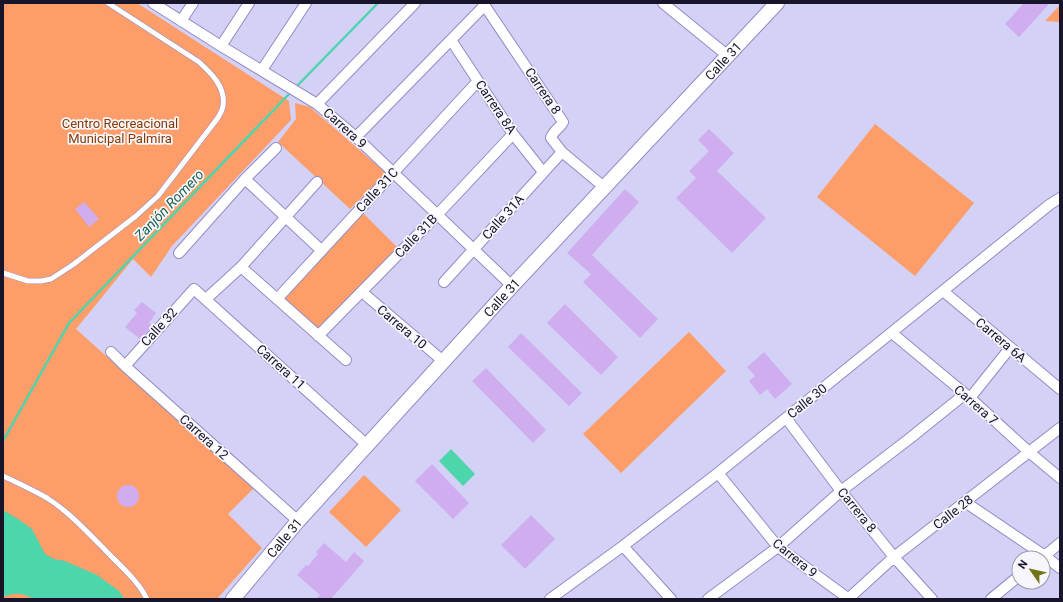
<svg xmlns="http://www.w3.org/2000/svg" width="1063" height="602" viewBox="0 0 1063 602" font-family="Roboto,sans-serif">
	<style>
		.green { fill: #fd9d69 }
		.water { fill: #4dd5ab }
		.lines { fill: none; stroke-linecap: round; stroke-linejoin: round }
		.stream { stroke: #4dd5ab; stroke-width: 2.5 }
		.building { fill: #d0adef }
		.service-casing { stroke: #918bc5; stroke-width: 6 }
		.minor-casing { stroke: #918bc5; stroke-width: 12 }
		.secondary-casing { stroke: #918bc5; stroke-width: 16 }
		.service { stroke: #fff; stroke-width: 5 }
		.minor { stroke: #fff; stroke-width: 10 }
		.secondary { stroke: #fff; stroke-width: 14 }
		.labels { text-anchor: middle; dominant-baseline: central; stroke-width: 3.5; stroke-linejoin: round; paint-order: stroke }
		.street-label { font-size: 13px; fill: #18152b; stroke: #f7f6fd }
		.park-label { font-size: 13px; fill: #863b04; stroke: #f7f6fd }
		.water-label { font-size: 14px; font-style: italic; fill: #1b634d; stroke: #f7f6fd }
	</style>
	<rect width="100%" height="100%" fill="#d4d1f7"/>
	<path class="green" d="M3 3H137L289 101 291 120 172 246 151 277 133 259 76 329 254 488 228 514 262 548 217 599H3Z
		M1060 5V22L1045 21Z
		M295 103 310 107 386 173 350 209 278 142 296 119Z
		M875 124 974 203 915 276 817 197Z
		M362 212 399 249 319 331 283 297Z
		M689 332 726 371 621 473 583 434Z
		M364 475 401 510 366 547 329 512Z"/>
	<path class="water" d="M451 449 475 474 463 486 439 461Z
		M3 510 18 519 32 529 45 554 54 559 65 561 97 575 119 591 124 598V599H34C22 593 16 592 3 597Z"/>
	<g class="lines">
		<path class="stream" d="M296 87 378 3
			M3 441 69 323 291 92"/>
	</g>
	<path class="building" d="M1024 3H1050L1019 37 1005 24Z
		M709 129 734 153 717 171 766 218 732 253 676 198 696 178 689 171 709 151 698 140Z
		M625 189 639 202 592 255 658 319 640 338 583 282 591 274 567 253Z
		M84 202 99 219 89 227 75 209Z
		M142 302 156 313 149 323 152 326 140 339 125 327 137 313 134 310Z
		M565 304 618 357 601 375 547 323Z
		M521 333 582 393 569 406 508 347Z
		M764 352 792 384 775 399 767 389 760 395 749 381 755 376 747 367Z
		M486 368 546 430 533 443 472 381Z
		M432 464 469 503 453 519 415 481Z
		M117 496a11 11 0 1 1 22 0a11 11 0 1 1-22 0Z
		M531 515 555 539 525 569 501 545Z
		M324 543 346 562 354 552 364 561 331 599H316L320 595 297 575 306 565 308 566 318 554 316 552Z"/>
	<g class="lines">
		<defs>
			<path id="service" d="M3 273 28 281H41L51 279 74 264 136 216 158 196 214 123C218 118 222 112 223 106 226 87 211 73 199 62L108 3
				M3 476C18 483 33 490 47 498 71 513 92 537 112 557 125 570 139 583 147 599"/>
			<path id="minor" d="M153 3 221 46 317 104 356 137 512 286
				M483 3 563 122C560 128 552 132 551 138L562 152 604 187
				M663 3 728 56
				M181 21 193 3
				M451 40 513 134 543 172
				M221 46 249 3
				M262 70 306 3
				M317 104 415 3
				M356 137 485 5
				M245 179 321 250
				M179 253 245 179 276 148
				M241 267 346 360
				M444 282 562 152
				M943 291 1060 389
				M362 292 443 361
				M206 299 241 267 317 182
				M277 299 478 81
				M892 333 970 398 1029 452 1060 478
				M318 336 437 215 513 134
				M111 352 125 366 298 521
				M125 366 194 289 367 445
				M970 398 1010 348
				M786 418 841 491 894 557 932 599
				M718 473 778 547 849 599
				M965 502 1045 556 1060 568
				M623 546 671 599
				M1042 558 1060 543
				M550 599 623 546 718 473 1049 205 1060 198
				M708 599 778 547 841 491 909 439 965 394
				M848 599 894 557 1060 428
				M991 599 1019 576"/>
			<g id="secondary">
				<path id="s1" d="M233 599 298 521 512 286 777 3"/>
			</g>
		</defs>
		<use href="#service" class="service-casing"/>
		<use href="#minor" class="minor-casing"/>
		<use href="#secondary" class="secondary-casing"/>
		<use href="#service" class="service"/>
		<use href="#minor" class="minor"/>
		<use href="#secondary" class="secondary"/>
	</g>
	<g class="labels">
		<g class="street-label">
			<text stroke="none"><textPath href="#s1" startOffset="728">Calle 31</textPath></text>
			<text transform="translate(543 91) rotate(56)">Carrera 8</text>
			<text transform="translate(496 107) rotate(56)">Carrera 8A</text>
			<text transform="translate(345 128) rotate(42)">Carrera 9</text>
			<text transform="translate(377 190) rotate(-47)">Calle 31C</text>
			<text transform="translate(503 217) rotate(-48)">Calle 31A</text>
			<text transform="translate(416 236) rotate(-46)">Calle 31B</text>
			<text stroke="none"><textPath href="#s1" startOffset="404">Calle 31</textPath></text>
			<text transform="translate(159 327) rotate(-48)">Calle 32</text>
			<text transform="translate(402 327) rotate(40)">Carrera 10</text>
			<text transform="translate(1001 340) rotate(40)">Carrera 6A</text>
			<text transform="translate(281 367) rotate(42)">Carrera 11</text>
			<text transform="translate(807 401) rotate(-39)">Calle 30</text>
			<text transform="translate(976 405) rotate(41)">Carrera 7</text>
			<text transform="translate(204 437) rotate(42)">Carrera 12</text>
			<text transform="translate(857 510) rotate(51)">Carrera 8</text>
			<text transform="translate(953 512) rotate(-38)">Calle 28</text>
			<text stroke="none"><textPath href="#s1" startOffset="80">Calle 31</textPath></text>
			<text transform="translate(795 558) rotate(39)">Carrera 9</text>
		</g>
		<g class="park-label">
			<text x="120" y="123">Centro Recreacional<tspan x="120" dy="15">Municipal Palmira</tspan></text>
		</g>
		<g class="water-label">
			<text transform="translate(169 205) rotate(-46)">Zanjón Romero</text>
		</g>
	</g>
	<rect width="1063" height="602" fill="none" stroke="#18152b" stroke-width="8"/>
	<g transform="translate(1031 570) rotate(304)"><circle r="19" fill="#f7f6fd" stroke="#9e9ca9"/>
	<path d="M0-3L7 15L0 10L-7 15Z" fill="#747317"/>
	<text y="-6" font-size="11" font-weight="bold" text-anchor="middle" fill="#18152b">N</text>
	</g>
</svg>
